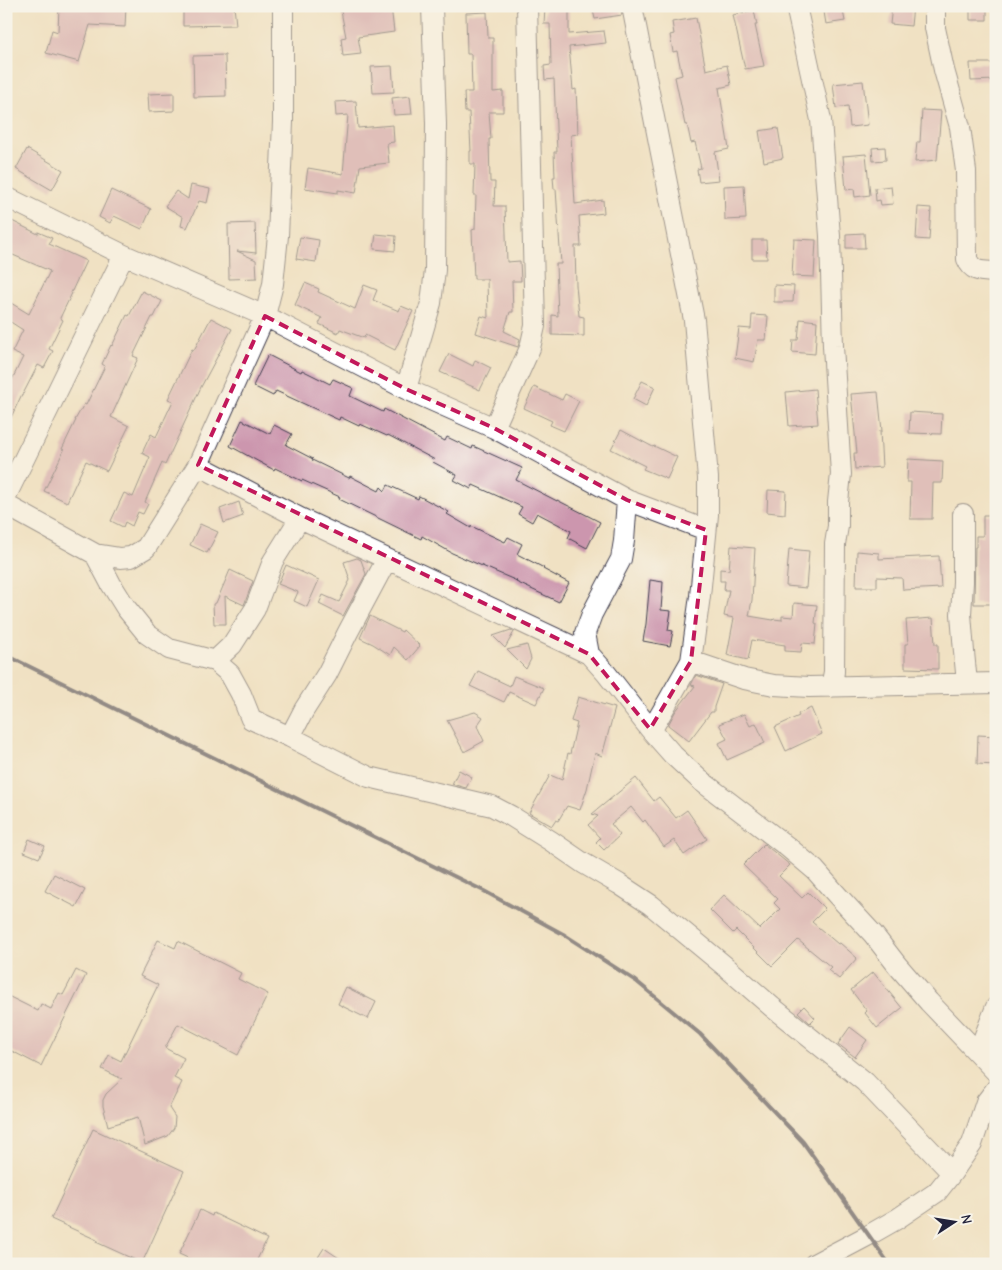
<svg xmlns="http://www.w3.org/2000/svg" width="1002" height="1270" viewBox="0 0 1002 1270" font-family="'Comic Neue',sans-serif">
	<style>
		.building { fill: #cc96ae }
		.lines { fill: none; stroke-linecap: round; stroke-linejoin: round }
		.minor-casing { stroke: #413f4f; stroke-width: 22 }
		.minor { stroke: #fff; stroke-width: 20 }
		.rail { stroke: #22223b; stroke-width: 4 }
		.marked { fill: none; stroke: #c2185b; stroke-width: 4; stroke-dasharray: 10 6; stroke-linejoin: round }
	</style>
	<rect width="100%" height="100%" fill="#f7f3e8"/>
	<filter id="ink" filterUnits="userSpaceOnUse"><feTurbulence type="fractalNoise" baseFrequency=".02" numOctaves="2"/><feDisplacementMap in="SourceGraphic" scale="10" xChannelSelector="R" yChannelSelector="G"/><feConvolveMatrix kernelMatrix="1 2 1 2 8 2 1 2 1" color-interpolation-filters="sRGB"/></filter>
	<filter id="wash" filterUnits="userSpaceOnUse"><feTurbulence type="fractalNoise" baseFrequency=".0096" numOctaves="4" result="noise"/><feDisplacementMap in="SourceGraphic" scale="20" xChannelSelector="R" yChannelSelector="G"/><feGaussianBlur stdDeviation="1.12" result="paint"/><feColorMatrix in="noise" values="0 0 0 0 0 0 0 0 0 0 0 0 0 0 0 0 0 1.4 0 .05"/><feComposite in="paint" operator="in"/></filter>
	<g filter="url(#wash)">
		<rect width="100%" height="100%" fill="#f0e1c3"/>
		<g id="blocks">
			<path class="building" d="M59 6H126L125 27 90 25 79 62 46 53 52 30 58 32Z
				M183 6H234L236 25 183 26Z
				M340 6H391L394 32 358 37 361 54 343 56 341 38 346 37Z
				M592 6H620L622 15 595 19Z
				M823 6H842L845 21 826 24Z
				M892 6H913L911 26 890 24Z
				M970 6H987V20H970Z
				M545 8H569V34L604 31 606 43 569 47 573 90 576 89 578 134 571 135 575 204 603 200 604 213 579 216 581 246H575L576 285 579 316 584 317V336L552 335V315L558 316 556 264H561L556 189H554L553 177H555L554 152H557L554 79 545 80 544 66 551 65 550 24H544Z
				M754 10 757 25H755L764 66 745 69 733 15Z
				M487 12 488 38H493V92L503 91V112H489L491 139H489L490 182H495L494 206H505L507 262 520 261 521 281H512L513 312H510L504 331 520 339 518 347 476 333 481 316 488 318 487 279H474L472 230 475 229 476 195H474L475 164H470V151H471L469 112H465L464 92H472L471 54H467L466 13Z
				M696 18 706 70 727 65 731 85 719 88 729 149 715 152 719 180 699 182 697 169 701 168 695 142 691 143 687 124 685 125 675 77 682 75 677 51 673 52 670 35 674 34 672 22Z
				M225 55 226 96 194 97 193 56Z
				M970 63H995L996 80 971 81Z
				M392 66 394 92 373 93 371 67Z
				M863 81 868 125 850 127 848 106 836 108 833 84Z
				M174 93V111L149 112 148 94Z
				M410 96 412 114 394 115 392 98Z
				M356 101 358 128 393 125 394 142 387 143 389 163 360 166 356 193 338 190V193L305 188 308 168 343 174 348 115 336 116 335 102Z
				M922 110 941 111 937 160 915 162 917 142H920Z
				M778 128 783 158 764 162 759 131Z
				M885 147 886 160 873 161 872 148Z
				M27 149 63 170 52 190 16 169Z
				M866 154 870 195 855 197 854 189 846 190 843 156Z
				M191 185 210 189 207 203 199 201 187 228 181 226 183 217 165 206 176 191 188 199Z
				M744 185 746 219 725 220 724 186Z
				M891 186 893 204 881 205 880 200 876 201 875 188Z
				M111 190 151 209 142 229 114 216 110 223 99 217Z
				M918 207 931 208 929 240 916 239Z
				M6 218 38 234V232L52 238 49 244 86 261 71 293H72L60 318 63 320 49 349 53 351 44 368 38 365 23 394H22L6 428V392L23 357 12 352 23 330 6 319V300L29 314 50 271 6 252Z
				M255 223 256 253 237 251 256 260 257 278 229 279 228 224Z
				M864 233 865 248H846V234Z
				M376 234 396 236 395 251 374 249Z
				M300 237 319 240 316 262 296 259Z
				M794 239 816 240 814 277 792 276Z
				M752 240H766L767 259H752Z
				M305 283 319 289 318 292 355 309 364 285 377 290 373 300 399 311 401 306 413 311 395 350 365 335 364 338 340 329 338 333 319 324 322 318 295 305Z
				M774 285 794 286 793 302H774Z
				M142 291 162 301 154 317H152L133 356 138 358 111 417 129 426 107 471 86 461 67 502 44 491 64 450 62 449 76 420H75L84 404 86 405 105 366 102 364 111 345 112 346 127 315 129 316Z
				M752 315 768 316 766 340H758L754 362 735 358 739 328 751 329Z
				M211 318 232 329 201 387 165 465 162 463 145 502 148 504 143 514 138 512 132 526 125 522 123 527 111 521 124 493 133 497 150 457 142 453 151 434 156 437 173 401 168 399 192 349 194 350Z
				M800 319 817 321 815 354 792 352 793 340H798Z
				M449 354 473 366 475 360 491 368 480 390 440 372Z
				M268 355 301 372 302 370 330 384 333 379 353 388 350 396 383 412 384 409 445 441 447 437 472 449 473 446 522 468 516 480 557 501V500L600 522 587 548 568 538 571 531 537 513 532 522 518 514 522 507 473 485 471 489 454 480 457 475 433 462 435 460 388 435 387 436 360 424 359 426 340 417 339 420 276 391 273 396 253 386Z
				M642 381 655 387 646 406 633 399Z
				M534 387 562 400 565 394 579 401 564 431 550 425 552 421 524 408Z
				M815 389 818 424 789 426 786 392Z
				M878 392 882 431H880L882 467 855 469 854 453H857L851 394Z
				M910 412 942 414 941 434 909 433Z
				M242 420 270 434 274 425 292 434 286 445 313 459 312 460 349 478 350 476 379 491 381 487 385 491 388 485 418 499 419 496 449 512 447 514 471 528V526L505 542 508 537 522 544 517 554 544 568 543 569 569 583 559 602 516 582 517 581 452 553 422 536 421 539 339 499 340 497 302 480V481L275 468 274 470 230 446Z
				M621 430 653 447 654 446 677 457 667 479 643 469 645 466 611 449Z
				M908 459 943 461 942 483H933L932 519H910L911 482H907Z
				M768 490 786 491 785 514 767 512Z
				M239 502 243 516 224 523 220 509Z
				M983 515H996V604H974L975 547H976V536H983Z
				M200 524 218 532 207 553 190 545Z
				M731 546 755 548 752 600 749 616 773 620 774 619 782 620V616L793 617 794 603 817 605 815 623 817 624 815 644 802 643 801 652 785 651V645L752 640 748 660 727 655 734 618 724 616 729 590H724L725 581H720V569L729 570Z
				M789 549 809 551 806 588 786 586Z
				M857 551 879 553V559L939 556 941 588 903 590 902 578 877 577V587H856Z
				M357 558 361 560 366 574 343 616 319 604 323 595 339 602 350 580 344 562Z
				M286 565 319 580 307 607 294 601 298 592 278 584Z
				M230 570 253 581 244 605 225 596 226 624H214L213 604 216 603Z
				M650 580 663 582 661 610 671 611 668 630 673 631 670 646 643 641 646 624Z
				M370 616 402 632 403 630 420 646 408 660 394 647 390 655 373 644 360 638Z
				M933 618 935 644H938V669L905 668V644H908L906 620Z
				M511 630 514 632 505 648 493 636Z
				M527 645 531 659 526 669 507 650Z
				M478 671 510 686 514 676 544 688 536 704 509 692 504 702 470 686Z
				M696 675 722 684 714 707V712H711L689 741 668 725 675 712 695 686 691 685Z
				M578 697 615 708 602 756 595 753 587 789 580 810 567 806 558 821 556 820 552 826 529 813 550 775 562 780 568 753 570 754 577 723 571 721Z
				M811 708 822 734 786 751 775 727 799 716 798 714Z
				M475 712 483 717 477 726 484 741 464 752 447 720Z
				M744 714 750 726 756 723 765 743 727 760 719 743 727 739 719 724Z
				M978 735 996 736V765L977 764Z
				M459 770 472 777 466 788 452 784Z
				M636 778 654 801 659 797 676 818 687 810 707 839 684 855 674 840 664 847 645 820 643 822 631 807 611 824 620 835 604 850 596 842 600 838 588 825 598 816 592 814Z
				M29 839 45 846 39 858 24 852Z
				M764 844 790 865 779 876 802 898 808 892 825 909 812 922 838 944 840 943 857 958 839 979 828 970 831 967 798 940 772 966 736 930 733 933 710 910 724 895 760 929 780 909 774 903 778 899 743 865Z
				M54 874 85 890 76 907 45 891Z
				M158 940 175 948 178 941 241 973 238 979 268 994 238 1055 178 1024 165 1048 184 1058 174 1078 182 1082 169 1108 175 1117 174 1128 168 1136 145 1145 138 1117 108 1126 103 1106V1100L106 1094 122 1079 102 1069 109 1055 121 1061 158 985 140 976Z
				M76 970 86 975 41 1066 6 1048V995L38 1011 41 1004 51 1009 59 993 63 995Z
				M873 972 902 1008 877 1028 865 1013 867 1011 851 990Z
				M346 987 376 1002 368 1019 338 1004Z
				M804 1006 815 1018 810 1023 798 1012Z
				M850 1027 867 1040 855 1057 838 1044Z
				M93 1129 184 1171 142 1263 96 1242 97 1240 51 1219Z
				M200 1210 212 1216 213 1213 267 1239 255 1264H188L190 1259 179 1254Z
				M324 1248 348 1264H324L317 1259Z"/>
		</g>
	</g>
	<g filter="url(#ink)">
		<use href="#blocks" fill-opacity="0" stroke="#413f4f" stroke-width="1"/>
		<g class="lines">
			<defs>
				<path id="minor" d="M283 6V122L278 236 273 284 265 316 406 389
					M432 6 436 124 435 270 431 303 406 389 494 428 627 500 706 530
					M632 6 694 320 708 478V515L700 596 691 661 655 724 650 729
					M796 6 821 120 830 236 833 346 841 474 838 502V526L835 544 834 672 831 687
					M935 6V28L944 70 960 127 966 171 967 259C973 273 982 271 996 272
					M6 197 124 255 265 316 198 465 146 548 131 557 120 558 95 554 6 505
					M494 428 530 348 535 326 527 6
					M198 465 300 518 589 654 585 633 592 614 621 559 624 541 627 500
					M6 496 124 255
					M963 514V582L961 614 964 652 967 683
					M95 554 111 584 126 608 147 634 169 649 215 661 230 674 241 694 251 719 290 737 369 777 492 806 511 816 551 841 583 863 619 884 651 905 726 967 772 1007 865 1082 952 1173
					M589 654 606 673 650 729 673 755 700 780 789 848 815 870 836 894 873 934 897 965 929 1002 996 1072
					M215 661 232 645 255 609 273 561 300 518
					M691 661 744 679 774 685 809 687 996 683
					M290 737 304 710 327 674 348 632 387 559
					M978 1053 996 1007
					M814 1264 869 1235 897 1219 937 1192 952 1173 972 1144 986 1102 996 1089"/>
			</defs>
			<use href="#minor" class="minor-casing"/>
			<use href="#minor" class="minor"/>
			<path class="rail" d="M6 655 484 891 563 934 636 981 700 1034 803 1142 889 1264"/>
		</g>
	</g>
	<path d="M0 0H1002V1270H0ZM265 316 406 389 494 428 627 500 706 530 691 661 650 729 589 654 198 465Z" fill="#f0e1c3" fill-opacity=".55" fill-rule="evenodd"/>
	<path class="marked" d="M265 316 406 389 494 428 627 500 706 530 691 661 650 729 589 654 198 465Z"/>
	<rect width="1002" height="1270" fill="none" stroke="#f7f3e8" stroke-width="25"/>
	<g transform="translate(954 1222) rotate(78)" stroke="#f7f3e8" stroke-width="4" paint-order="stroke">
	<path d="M0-4L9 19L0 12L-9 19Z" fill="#22223b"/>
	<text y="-8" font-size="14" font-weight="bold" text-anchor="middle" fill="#22223b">N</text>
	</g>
</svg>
